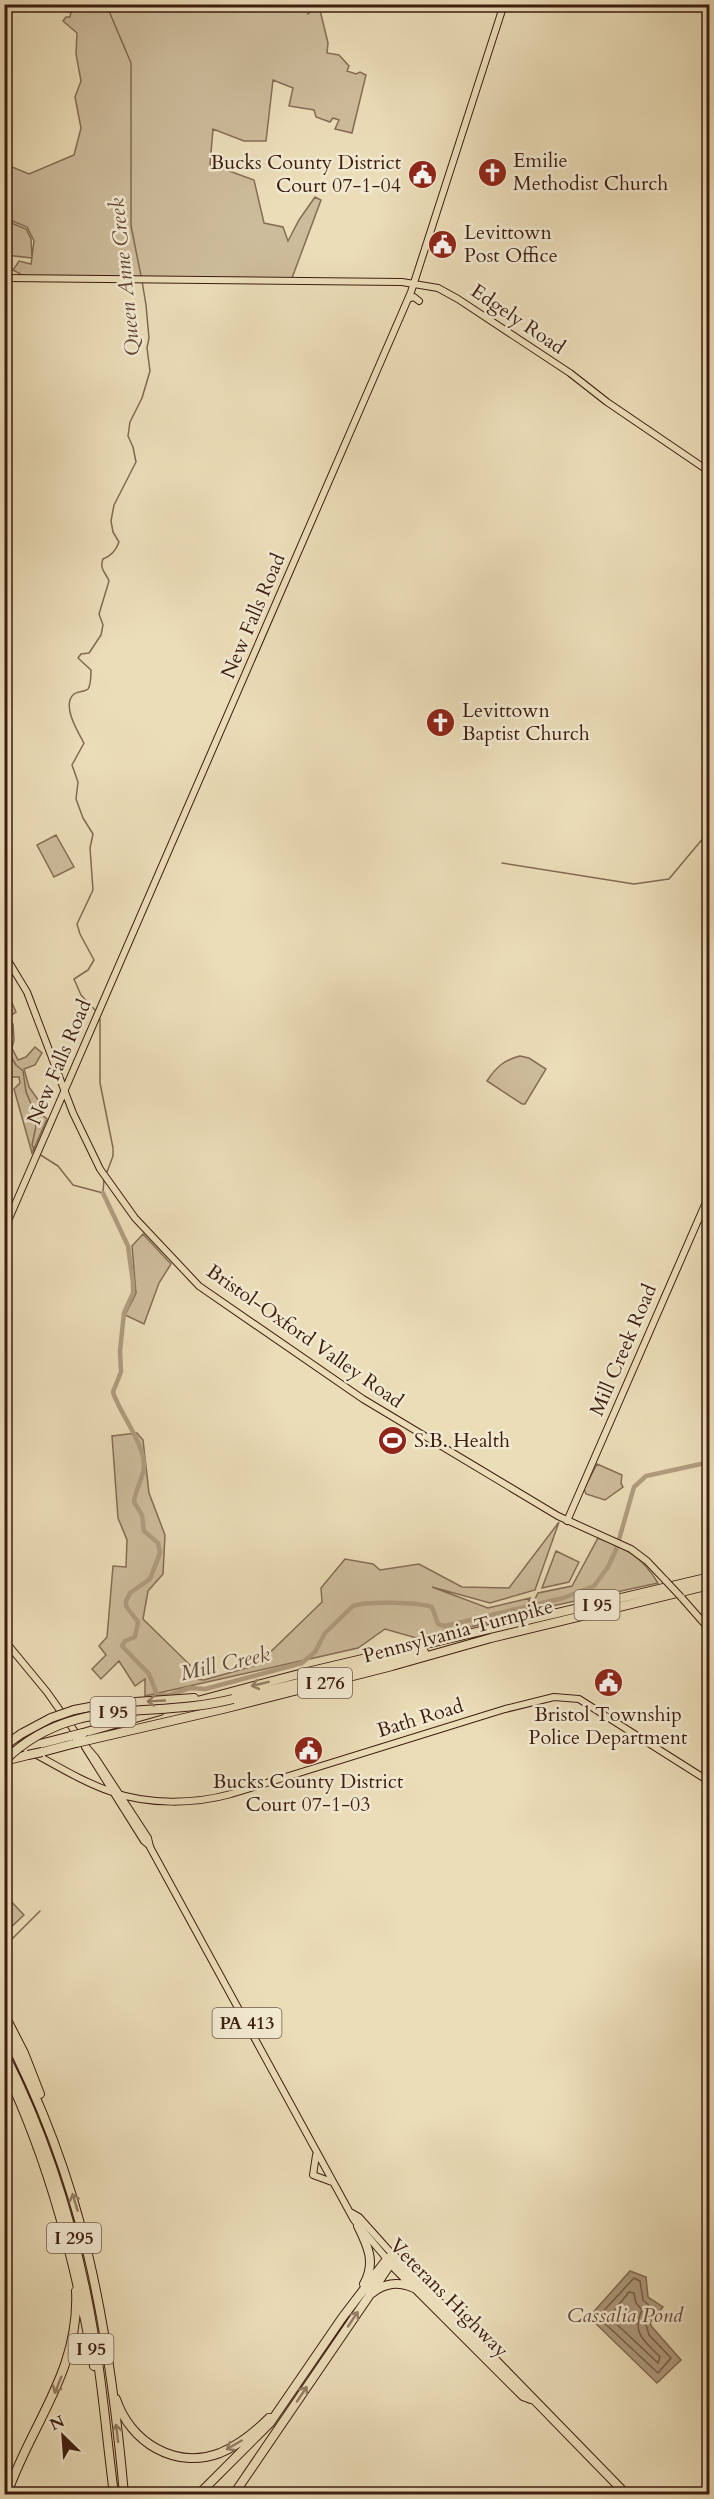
<svg xmlns="http://www.w3.org/2000/svg" width="714" height="2499" viewBox="0 0 714 2499" font-family="Cardo,serif">
	<style>
		.green { fill: #cdbc9b; stroke: #856c56; stroke-width: 1.5 }
		.water { fill: #b09c7f; stroke: #826953; stroke-width: 1.5 }
		.lines { fill: none; stroke-linecap: round; stroke-linejoin: round }
		.shore { stroke: #765c48; stroke-width: 1.5 }
		.stream { stroke: #826953; stroke-width: 1.5 }
		.river { stroke: #b09c7f; stroke-width: 4.5 }
		.major-casing { stroke: #3d1d10; stroke-width: 8 }
		.highway-casing { stroke: #3d1d10; stroke-width: 10 }
		.major { stroke: #ebddb8; stroke-width: 6 }
		.highway { stroke: #ebddb8; stroke-width: 8 }
		.major-bridge-casing { stroke: #3d1d10; stroke-width: 8; stroke-linecap: butt }
		.highway-bridge-casing { stroke: #3d1d10; stroke-width: 10; stroke-linecap: butt }
		.major-bridge { stroke: #ebddb8; stroke-width: 6 }
		.highway-bridge { stroke: #ebddb8; stroke-width: 8 }
		.oneway { stroke: #947d64 }
		.labels { text-anchor: middle; dominant-baseline: central; stroke-width: 5; stroke-linejoin: round; paint-order: stroke }
		.shield { fill: #f2e9d1; stroke: #735a4a; stroke-width: 1.5 }
		.shield-label { font-size: 18px; font-weight: bold; fill: #3d1d10 }
		.poi-label { font-size: 20px; fill: #3d1d10; stroke: #f2e9d1; text-anchor: start }
		.street-label { font-size: 20px; fill: #3d1d10; stroke: #f2e9d1 }
		.water-label { font-size: 21px; font-style: italic; fill: #654937; stroke: #f2e9d1 }
	</style>
	<rect width="100%" height="100%" fill="#ebddb8"/>
	<filter id="stains"><feTurbulence type="fractalNoise" baseFrequency=".00333" numOctaves="4"/><feColorMatrix values="0 0 0 0 .2 0 0 0 0 .09 0 0 0 0 .02 0 0 0 .5 -.17"/></filter>
	<radialGradient id="worn" r=".72"><stop offset=".6" stop-color="#630" stop-opacity="0"/><stop offset="1" stop-color="#630" stop-opacity=".3"/></radialGradient>
	<path class="green" d="M65 5H308L306 8 308 14 314 9 320 10 328 43 327 53 339 55 349 66 347 71 356 74 360 72 366 75 352 133 335 129 339 120 333 118 330 122 316 117 314 110 289 106 293 88 273 80 266 141H244L213 129 210 164 254 180 264 223 283 227 288 241 299 220 315 197 321 200 292 278 45 277 22 275 13 270 19 261 31 264 32 258 5 255V226L9 222 26 229 31 239 32 257 34 241 27 227 10 220 5 224V164L29 174 74 155 81 128 75 97 81 81 76 54 77 33 63 21 66 17H70L71 12 65 11Z
		M56 835 74 867 54 877 37 845Z
		M9 996 16 1012 5 1020 13 1024 14 1040 12 1048 18 1060 26 1057 35 1047 42 1053 35 1065 24 1069 29 1087 39 1101 40 1113 47 1119 32 1153 14 1089 20 1083 19 1077H10L5 1068V997Z
		M520 1056 529 1058 546 1069 525 1104H522L487 1081C496 1067 504 1060 520 1056Z
		M143 1234 171 1264 159 1283 144 1324 125 1315 136 1293 132 1246Z
		M137 1433 143 1440 149 1493 165 1535 163 1574 148 1591 143 1619 190 1665 187 1670 195 1679 204 1680 257 1665 322 1602 321 1588 345 1559 373 1564 380 1570 419 1564 462 1587 509 1588 559 1522 535 1590 490 1603 432 1587 488 1608 530 1598 524 1614 420 1639 385 1629 358 1648 145 1696V1679L135 1686 119 1661 101 1679 92 1669 106 1655 99 1646 107 1637 113 1566 126 1567 127 1540 118 1518 112 1436Z
		M597 1464 622 1475 621 1483 623 1487 605 1500 586 1494 584 1489Z
		M598 1538C625 1547 643 1558 658 1583L529 1611 538 1593 572 1586Z
		M556 1551 579 1562 569 1582 542 1588Z
		M4 1894 24 1915 10 1928 5 1930Z"/>
	<path class="water" d="M630 2271 646 2277 648 2297 663 2307 650 2323 652 2327 681 2360 657 2383 589 2317Z"/>
	<g class="lines">
		<path class="shore" d="M634 2278 640 2281 643 2300 652 2308 645 2321 649 2335 671 2358 658 2373 598 2317Z
			M629 2292 634 2293 636 2303 642 2310C631 2334 645 2341 660 2357L658 2363 609 2317Z"/>
		<path class="stream" d="M106 4 131 63V226L141 276
			M502 863 634 884 669 879 710 830
			M95 1010 81 995 74 979 88 970 94 960 80 934 77 924 93 890 90 848 93 834 83 818 76 799 78 782 72 765 84 743C78 732 61 705 74 694 78 691 85 692 88 689 91 685 91 675 91 670L78 658 81 654 89 653 101 635 103 625 99 614 109 581C106 573 99 569 103 559 111 556 116 551 119 542L113 532 111 521 114 505 136 462 133 447 128 436 130 422 142 398 150 371 147 348 149 338 146 305 142 281
			M100 1019V1083L113 1148V1156L107 1172
			M4 1025 8 1036 5 1047 16 1065 23 1071 26 1092 32 1106 36 1126 32 1145 35 1151
			M39 1154 58 1166 73 1185 103 1193 104 1179
			M4 1947 40 1911"/>
		<path class="river" d="M103 1193 128 1246 133 1283V1293L124 1313 120 1351 121 1372 113 1392C119 1412 144 1443 144 1465 144 1478 135 1489 134 1502L142 1515 144 1531 158 1543 160 1553 150 1579 130 1593 126 1601V1606L138 1622 135 1637 125 1641 122 1646 149 1674 157 1695H169L190 1688 205 1689 302 1663 315 1652 325 1633 353 1606C366 1601 418 1602 432 1607L438 1624 445 1626 563 1598 594 1586 608 1567 616 1550 634 1487 646 1476 710 1462"/>
		<defs>
			<path id="major" d="M4 278 402 282 438 288 458 299 570 373 607 402 710 472
				M408 299 414 297 419 301
				M4 954 27 992 73 1113 100 1169 135 1218 199 1286 363 1399 558 1516 631 1549 647 1561 666 1581
				M4 1230 411 292 504 4
				M567 1521 710 1193
				M681 1597 710 1630
				M4 1640 47 1692 78 1736
				M4 1738C41 1755 74 1779 112 1792 149 1805 195 1804 231 1794L505 1709 554 1697 579 1699 710 1782
				M82 1742 95 1757 148 1838 150 1847 354 2220 387 2259
				M85 1747 144 1841 150 1846
				M316 2155 313 2175 332 2182
				M352 2213 359 2217 393 2255"/>
			<path id="highway" d="M233 1699 424 1652
				M186 1704 303 1673 710 1577
				M74 1710 106 1704 194 1698
				M83 1733 160 1711
				M21 1734 51 1718
				M89 1740 223 1709 392 1666 491 1638 710 1585
				M32 1746 71 1736
				M42 1752 76 1743
				M4 1761 28 1755
				M4 2014 24 2053 40 2094
				M4 2031C84 2182 109 2326 124 2494
				M4 2053C49 2142 78 2238 94 2336 103 2388 107 2442 114 2494
				M4 2067C50 2163 75 2263 94 2366
				M358 2226C368 2246 376 2263 364 2284
				M393 2255 626 2494
				M388 2261 523 2396 531 2399
				M372 2293C385 2283 398 2281 414 2288
				M116 2399C130 2442 175 2470 220 2453 239 2445 255 2432 269 2418
				M7 2494C31 2424 80 2371 76 2291
				M199 2494 270 2423 342 2318 387 2259 393 2255
				M234 2494 369 2296 391 2263 393 2255"/>
		</defs>
		<use href="#major" class="major-casing"/>
		<use href="#highway" class="highway-casing"/>
		<use href="#major" class="major"/>
		<use href="#highway" class="highway"/>
		<defs>
			<path id="major-bridge" d="M666 1581 681 1597"/>
			<path id="highway-bridge" d="M51 1718 74 1710
				M71 1736 83 1733
				M76 1743 89 1740
				M4 1746 21 1734
				M28 1755 42 1752
				M4 1761C72 1694 150 1720 233 1699"/>
		</defs>
		<use href="#major-bridge" class="major-bridge-casing"/>
		<use href="#highway-bridge" class="highway-bridge-casing"/>
		<use href="#major-bridge" class="major-bridge"/>
		<use href="#highway-bridge" class="highway-bridge"/>
	</g>
	<defs><path id="oneway-shaft" d="M-6 0H5M1.5-3L5.5 0L1.5 3" fill="none" stroke-width="1.6" stroke-linecap="round" stroke-linejoin="round" transform="scale(1.5)"/></defs>
	<g class="oneway">
		<use href="#oneway-shaft" transform="translate(260 1684) rotate(166)"/>
		<use href="#oneway-shaft" transform="translate(156 1701) rotate(177)"/>
		<use href="#oneway-shaft" transform="translate(75 2202) rotate(-107)"/>
		<use href="#oneway-shaft" transform="translate(353 2319) rotate(-56)"/>
		<use href="#oneway-shaft" transform="translate(58 2385) rotate(112)"/>
		<use href="#oneway-shaft" transform="translate(302 2394) rotate(-56)"/>
		<use href="#oneway-shaft" transform="translate(117 2433) rotate(-97)"/>
		<use href="#oneway-shaft" transform="translate(234 2445) rotate(150)"/>
	</g>
	<defs>
		<symbol id="church-disc" viewBox="-11 -11 22 22"><circle r="9.5" fill="#8f2418" stroke="#f2e9d1"/><path d="M-1.2-6h2.4v3.5h3.3v2.4h-3.3V6h-2.4V-.1h-3.3v-2.4h3.3Z" fill="#fff"/></symbol>
		<symbol id="civic-disc" viewBox="-11 -11 22 22"><circle r="9.5" fill="#8f2418" stroke="#f2e9d1"/><path d="M-.6-6.5H3V-4.5H.6V-3L4-1V1h2V6H-6V1h2V-1L-.6-3ZM-1.2 2.5V6h2.4V2.5Z" fill="#fff"/></symbol>
		<symbol id="stadium-disc" viewBox="-11 -11 22 22"><circle r="9.5" fill="#8f2418" stroke="#f2e9d1"/><path d="M0-5a6.5 5 0 1 0 0 10a6.5 5 0 1 0 0-10ZM-3.5-1.8h7v3.6h-7Z" fill="#fff"/></symbol>
	</defs>
	<g fill-rule="evenodd">
		<use href="#church-disc" x="476" y="156" width="33" height="33"/>
		<use href="#civic-disc" x="406" y="158" width="33" height="33"/>
		<use href="#civic-disc" x="426" y="228" width="33" height="33"/>
		<use href="#church-disc" x="424" y="706" width="33" height="33"/>
		<use href="#stadium-disc" x="376" y="1424" width="33" height="33"/>
		<use href="#civic-disc" x="592" y="1666" width="33" height="33"/>
		<use href="#civic-disc" x="292" y="1734" width="33" height="33"/>
	</g>
	<g class="labels">
		<g class="shield">
			<rect x="574.5" y="1590" width="45" height="30" rx="4.5"/>
			<rect x="298" y="1668" width="54" height="30" rx="4.5"/>
			<rect x="90.5" y="1697" width="45" height="30" rx="4.5"/>
			<rect x="212.5" y="2008" width="69" height="30" rx="4.5"/>
			<rect x="47" y="2223" width="54" height="30" rx="4.5"/>
			<rect x="68.5" y="2334" width="45" height="30" rx="4.5"/>
		</g>
		<g class="shield-label">
			<text x="597" y="1605">I 95</text>
			<text x="325" y="1683">I 276</text>
			<text x="113" y="1712">I 95</text>
			<text x="247" y="2023">PA 413</text>
			<text x="74" y="2238">I 295</text>
			<text x="91" y="2349">I 95</text>
		</g>
		<g class="poi-label">
			<text x="513" y="160">Emilie<tspan x="513" dy="23">Methodist Church</tspan></text>
			<text x="401" y="162" text-anchor="end">Bucks County District<tspan x="401" dy="23">Court 07-1-04</tspan></text>
			<text x="464" y="232">Levittown<tspan x="464" dy="23">Post Office</tspan></text>
			<text x="462" y="710">Levittown<tspan x="462" dy="23">Baptist Church</tspan></text>
			<text x="414" y="1440">S.B. Health</text>
			<text x="608" y="1714" text-anchor="middle">Bristol Township<tspan x="608" dy="23">Police Department</tspan></text>
			<text x="308" y="1781" text-anchor="middle">Bucks County District<tspan x="308" dy="23">Court 07-1-03</tspan></text>
		</g>
		<g class="street-label">
			<text transform="translate(518 319) rotate(34)">Edgely Road</text>
			<text transform="translate(253 616) rotate(-67)">New Falls Road</text>
			<text transform="translate(59 1062) rotate(-67)">New Falls Road</text>
			<text transform="translate(305 1336) rotate(35)">Bristol-Oxford Valley Road</text>
			<text transform="translate(623 1350) rotate(-67)">Mill Creek Road</text>
			<text transform="translate(458 1631) rotate(-15)">Pennsylvania Turnpike</text>
			<text transform="translate(420 1718) rotate(-17)">Bath Road</text>
			<text transform="translate(449 2298) rotate(45)">Veterans Highway</text>
		</g>
		<g class="water-label">
			<text transform="translate(125 277) rotate(-96)">Queen Anne Creek</text>
			<text transform="translate(225 1664) rotate(-13)">Mill Creek</text>
			<text x="625" y="2315">Cassalia Pond</text>
		</g>
	</g>
	<rect width="714" height="2499" fill="none" stroke="#ebddb8" stroke-width="24"/>
	<rect x="6" y="6" width="702" height="2487" fill="none" stroke="#3d1d10" stroke-width="3"/>
	<rect x="12" y="12" width="690" height="2475" fill="none" stroke="#3d1d10" stroke-width="1.5"/>
	<g transform="translate(63 2436) rotate(335)" stroke="#f2e9d1" stroke-width="4.5" paint-order="stroke">
	<path d="M0-4.5L10 22L0 15L-10 22Z" fill="#3d1d10"/>
	<text y="-9" font-size="16" font-weight="bold" text-anchor="middle" fill="#3d1d10">N</text>
	</g>
	<rect width="100%" height="100%" filter="url(#stains)"/>
	<rect width="100%" height="100%" fill="url(#worn)"/>
</svg>
